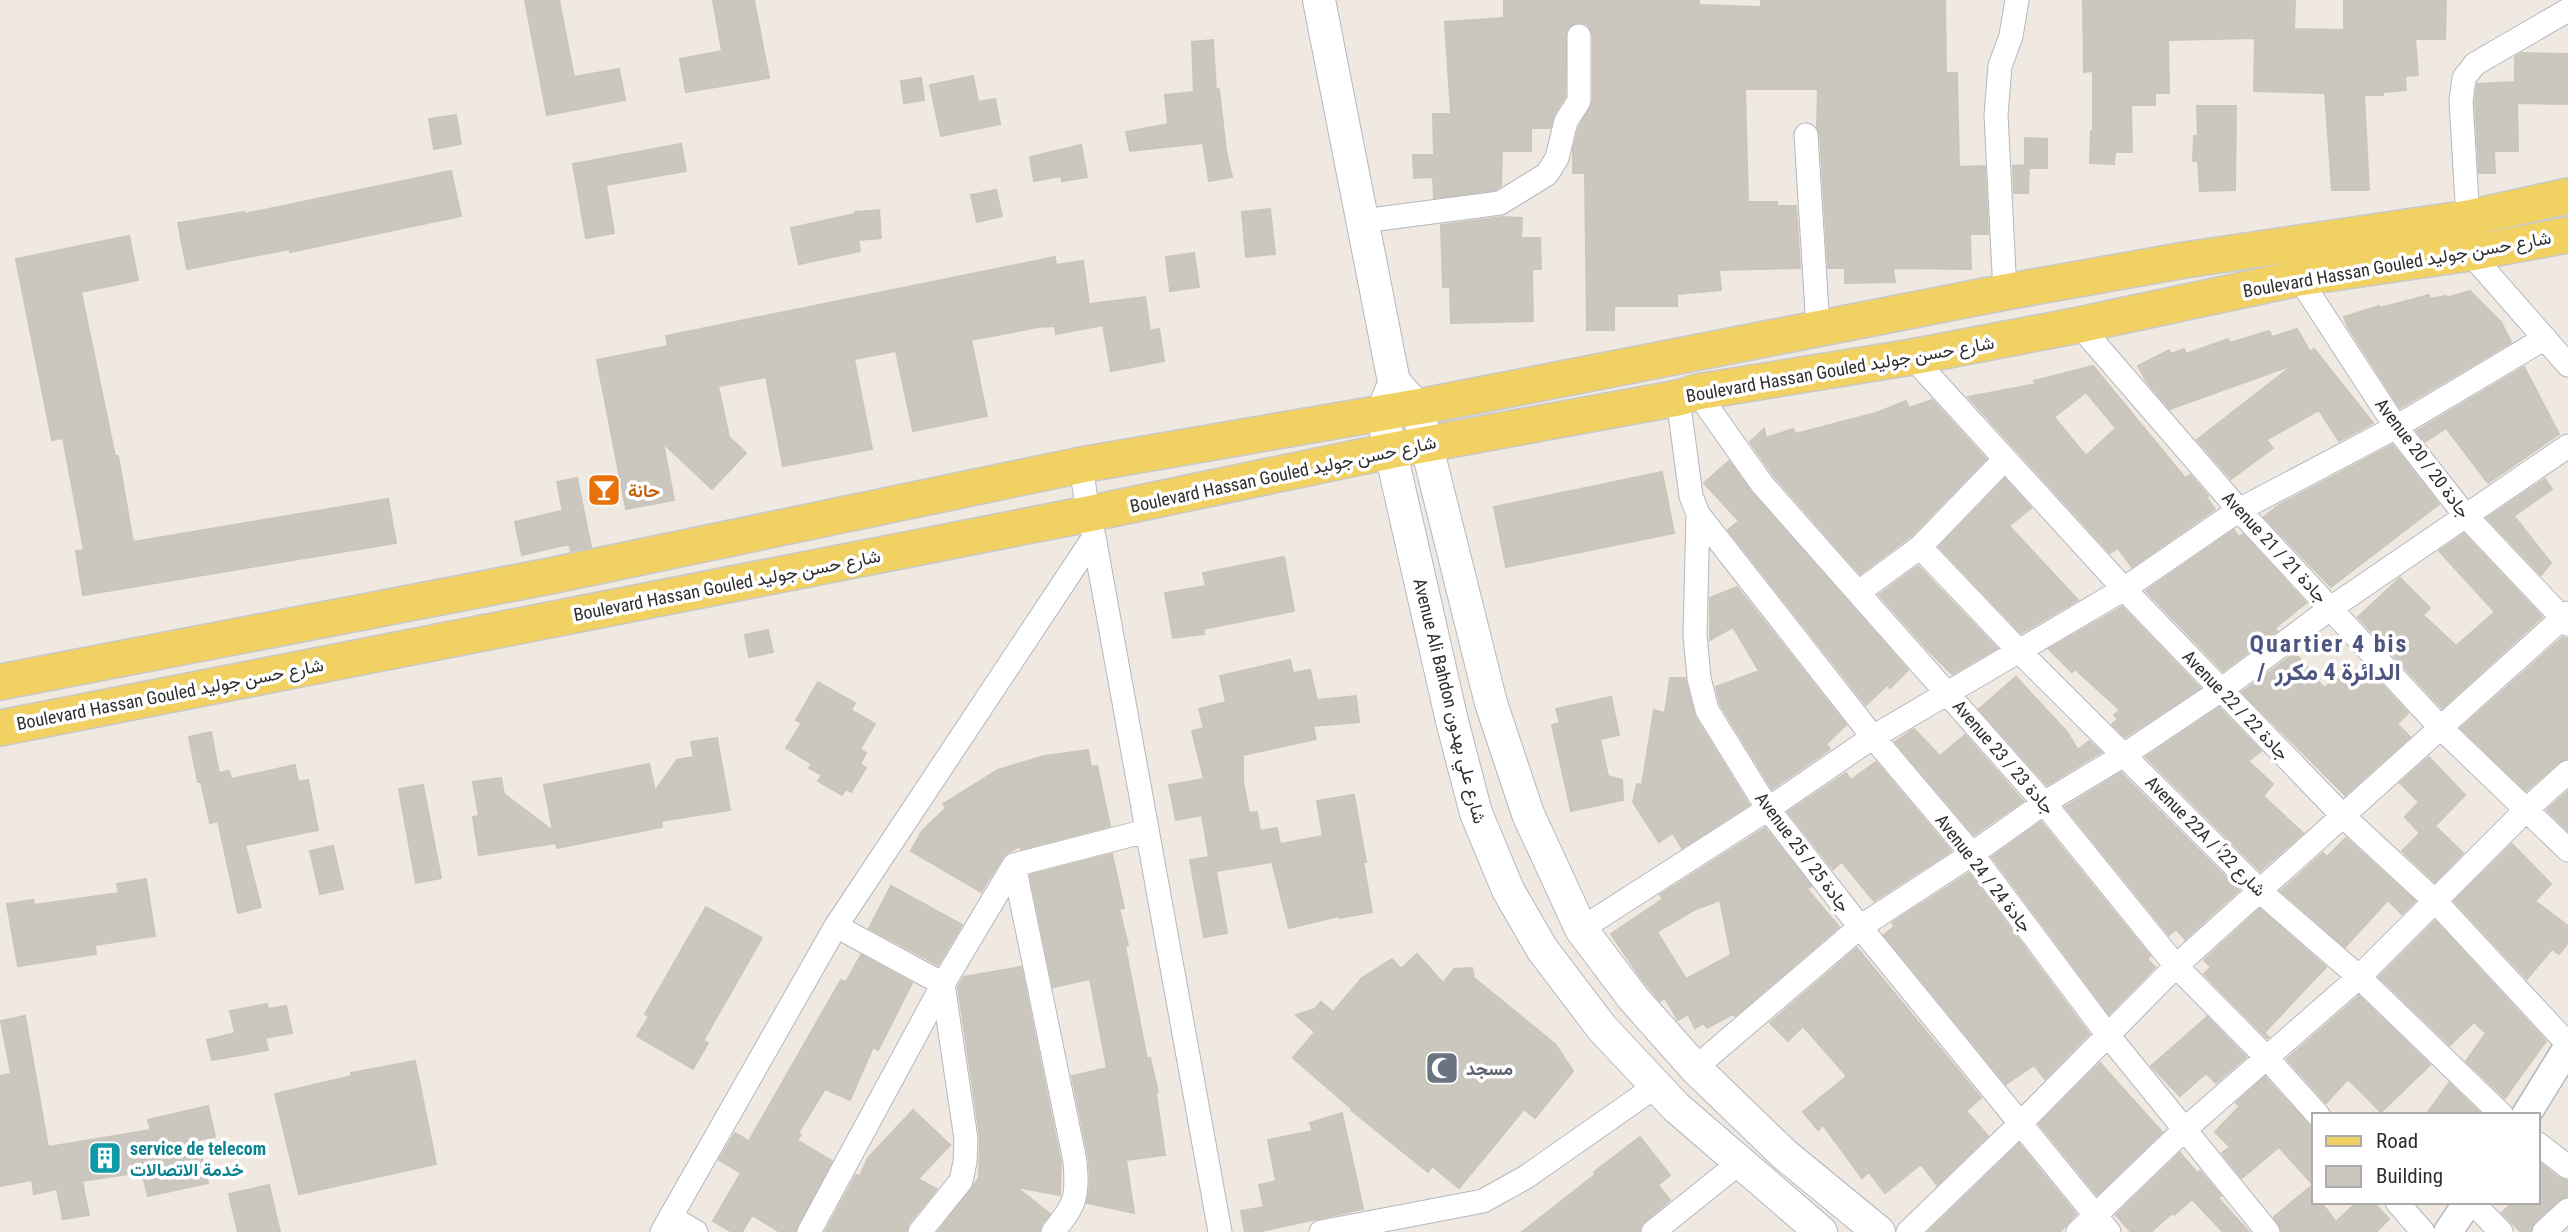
<svg xmlns="http://www.w3.org/2000/svg" width="2568" height="1232" viewBox="0 0 2568 1232" font-family="'Roboto Condensed',Vazirmatn,sans-serif">
	<style>
		.building { fill: #cbc7bf; stroke: #cbc5ba; stroke-width: 2; fill-rule: evenodd }
		.lines { fill: none; stroke-linecap: round; stroke-linejoin: round }
		.minor-casing { stroke: #b4b7c1; stroke-width: 25 }
		.tertiary-casing { stroke: #b4b7c1; stroke-width: 31 }
		.secondary-casing { stroke: #b4b7c1; stroke-width: 34 }
		.primary-casing { stroke: #c9c9c9; stroke-width: 38 }
		.minor { stroke: #fff; stroke-width: 23 }
		.tertiary { stroke: #fff; stroke-width: 28 }
		.secondary { stroke: #fff; stroke-width: 32 }
		.primary { stroke: #f2d163; stroke-width: 35 }
		.labels { text-anchor: middle; dominant-baseline: central; stroke-width: 7; stroke-linejoin: round; paint-order: stroke }
		.street-label { font-size: 18px; fill: #2e2e2e; stroke: #fff }
		.food-label { font-size: 18px; font-weight: bold; fill: #c56008; stroke: #fff; text-anchor: start }
		.worship-label { font-size: 18px; font-weight: bold; fill: #5b616d; stroke: #fff; text-anchor: start }
		.culture-label { font-size: 18px; font-weight: bold; fill: #0d838f; stroke: #fff; text-anchor: start }
		.district-label { font-size: 24px; font-weight: bold; letter-spacing: 2px; fill: #4d5680; stroke: #fff }
	</style>
	<rect width="100%" height="100%" fill="#efe9e1"/>
	<path class="building" d="M525 0H559L574 77 619 69 625 100 547 115Z
		M713 0H754L769 78 686 92 680 59 722 51Z
		M1504 0H1699V5L1761 7V0H1945L1946 73H1957L1959 167 1985 166 1988 234H1970L1971 269 1893 268 1895 282 1845 283V268H1828L1820 134 1817 127 1818 89H1745L1748 202H1777V206H1796L1800 268 1719 270 1721 290 1677 294V306H1614V330H1587L1585 173H1573V149L1579 127 1593 101V36L1587 24 1580 22 1573 24 1567 30 1565 97 1554 114 1550 128H1531V151H1502L1501 186 1495 190 1434 198 1433 177 1414 178 1413 155H1434L1433 114H1451L1445 22 1504 18Z
		M2083 0H2295L2294 29 2344 30V0H2446L2445 39H2415L2418 75 2405 76 2406 90 2383 92V95H2364L2369 190H2332L2325 93 2254 91 2255 38 2168 40 2169 93H2155V105H2131L2132 152H2115L2114 164 2090 163 2091 131H2093V71L2084 72Z
		M1213 40 1216 90 1219 89 1226 151 1232 177 1209 181 1203 143 1130 151 1126 132 1168 124 1165 95 1194 92 1192 42Z
		M2522 53 2568 54V104L2517 103 2518 151H2494L2495 173H2479L2475 102 2477 84 2515 82V57Z
		M973 76 978 102 995 99 1000 124 941 136 930 85Z
		M921 78 924 100 904 103 901 81Z
		M2197 106H2236L2235 190 2200 191 2198 161H2193L2194 136H2198Z
		M456 115 461 144 434 149 429 119Z
		M2025 138 2047 139V168H2029L2028 193H2014L2013 166 2025 165Z
		M681 144 686 171 606 185 614 233 586 238 573 164Z
		M1081 145 1087 177 1062 181 1061 176 1034 181 1030 157Z
		M451 171 461 216 290 252V249L187 269 178 223 244 212V214Z
		M996 190 1002 216 977 222 971 195Z
		M1270 209 1275 254 1246 257 1242 212Z
		M879 210 881 238 858 240 860 251 799 264 791 228 855 214V212Z
		M1502 217 1522 218 1521 238H1540L1541 269H1532L1533 321 1451 323 1450 287H1443L1441 225Z
		M129 236 138 280 81 292 115 456H118L133 542 388 499 396 543 83 595 76 551 84 550 63 438 52 440 16 259Z
		M1194 253 1199 287 1170 291 1166 257Z
		M1055 257 1056 265 1083 261 1089 304 1145 297 1150 331 1159 329 1164 361 1111 371 1103 325 1056 334 1055 326 1038 327 971 340 987 416 913 431 896 351 854 359 872 449 783 466 766 377 718 386 729 437 746 453 712 489 663 443 674 500 626 509 597 360 668 346 666 336Z
		M2470 291 2501 322 2511 342 2400 408 2348 327 2344 317 2379 306 2380 308 2429 295 2430 299 2446 296V298Z
		M2297 329 2310 352 2314 349 2373 423 2339 441 2319 410 2266 440 2273 448 2231 479 2197 440 2293 365 2170 409 2147 382 2138 366 2169 350 2171 354 2184 349 2186 354 2228 339 2230 343 2269 331 2272 337Z
		M2093 366 2185 478 2190 475 2208 496 2206 497 2215 509 2132 567 2118 548 2110 553 1968 397 2037 384 2034 381ZM2086 392 2116 428 2086 456 2054 417Z
		M2524 367 2559 434 2488 483 2446 428 2425 442 2417 431Z
		M1932 400 1986 459 1911 536 1860 574 1773 475 1750 442 1764 429 1766 438 1793 429 1795 434 1876 413 1906 401 1909 408Z
		M2392 445 2402 457 2400 458 2402 457 2439 504 2331 587 2264 517 2279 505Z
		M1729 461 1752 493 1908 670 1890 688 1887 685 1866 705 1728 530 1739 521 1704 483Z
		M1662 472 1674 533 1506 567 1494 507Z
		M577 478 591 547 571 551 557 482Z
		M2005 479 2031 508 2009 526 2078 600 2021 633 1939 547Z
		M2545 479 2552 489 2514 516 2551 563 2541 575 2487 518Z
		M561 511 569 544 522 555 515 522Z
		M2234 530 2239 537 2243 534 2306 603 2275 628 2277 631 2223 671 2146 591Z
		M2464 534 2542 617 2442 708 2358 617 2400 578 2430 608 2423 615 2456 646 2495 612 2439 551Z
		M1284 557 1294 611 1203 629 1204 634 1173 638 1165 593 1206 586 1203 573Z
		M1918 566 1997 648 1952 674 1928 650 1879 595Z
		M1737 587 1846 725 1826 744 1830 749 1772 789 1720 704 1716 687 1759 671 1733 627 1710 640V598Z
		M2122 607 2200 688 2125 737 2112 724 2118 719 2114 715 2120 710 2075 669 2072 672 2049 649Z
		M768 630 773 652 749 657 745 635Z
		M2563 637 2568 639V758L2559 762 2526 791 2461 728Z
		M2295 653 2324 688 2344 672 2357 689 2372 674 2408 713 2397 724 2410 737 2345 795 2242 692Z
		M1290 660 1293 673 1310 670 1317 700 1356 696 1359 722 1313 726 1316 739 1243 755V781L1249 813 1257 812 1260 831 1277 828 1280 844 1323 836 1317 801 1354 795 1366 862H1363L1372 912 1340 918 1339 916 1289 928 1272 862 1216 871 1227 933 1204 937 1190 860 1209 857 1202 815 1176 820 1169 785 1204 779 1192 731 1204 728 1199 709 1226 702 1220 676Z
		M2016 677 2067 732 2078 750 2089 741 2101 752 2047 785 1979 709Z
		M1670 678H1685L1695 717 1749 805 1682 848 1673 833 1659 842 1633 802 1637 784 1642 785 1654 710 1665 713Z
		M818 682 855 703 851 710 875 724 860 749 866 753 860 764 866 768 851 792 846 789 842 795 818 781 822 775 809 768 812 764 786 748 802 723 796 720Z
		M1611 697 1619 735 1600 739 1608 776 1622 780 1623 800 1571 811 1552 725 1560 723 1556 709Z
		M2219 708 2261 751 2248 761 2273 784 2263 796 2303 833 2260 871 2146 757Z
		M1914 729 1940 756 1965 735 2023 801 1974 835 1895 742Z
		M211 732 219 773 229 771 231 779 295 765 298 782 308 780 318 830 245 845 261 907 238 913 218 821 210 823 201 782H198L189 737Z
		M717 738 730 810 661 821 662 827 557 848 556 843 479 855 473 817 479 816 473 782 501 778 504 794 553 831 544 785 649 764 655 791 677 760 694 757 691 742Z
		M1088 750 1091 767 1097 766 1110 826 1021 849 1020 846 1004 855 981 892 911 851 922 831 946 808 943 804 998 770 1044 756Z
		M2429 757 2465 795 2435 826 2463 853 2435 882 2402 851 2420 833 2405 817 2419 802 2400 783Z
		M1876 762 1951 851 1874 901 1842 862 1833 869 1788 812 1846 773 1851 780Z
		M2121 773 2239 890 2185 939 2176 929 2169 935 2065 807Z
		M423 785 441 878 416 883 399 789Z
		M2568 791V831L2547 810Z
		M2041 822 2150 956 2147 959 2155 967 2109 1014 1992 857Z
		M1765 828 1811 886 1807 889 1839 927 1735 1016 1733 1014 1707 1028 1704 1023 1695 1028 1688 1014 1678 1020 1665 998 1660 1001 1641 978 1611 934 1663 899 1660 895ZM1720 900 1731 955 1686 979 1657 932 1696 909Z
		M2346 838 2415 901 2402 914 2388 900 2345 947 2281 891 2323 853 2327 857Z
		M2512 844 2551 884 2535 901 2568 926V943L2559 954 2552 949 2527 979 2454 901Z
		M333 846 343 889 320 894 310 851Z
		M1112 854 1124 908 1119 909 1128 945 1125 946 1147 1059 1150 1058 1158 1092 1156 1093 1165 1155 1126 1160 1134 1213 1087 1203 1090 1185 1089 1160 1072 1076 1107 1068 1090 979 1053 987 1030 875Z
		M1969 873 2089 1034 2045 1079 2034 1065 2006 1084 1884 935 1895 926 1892 923Z
		M146 879 155 936 95 945 96 954 18 966 7 904 33 900 34 905 119 893 117 884Z
		M891 886 962 925 938 965 869 928Z
		M706 907 762 938 703 1041 708 1043 693 1069 637 1036 649 1017 645 1014Z
		M2260 909 2326 967 2264 1033 2269 1037 2267 1038 2204 974 2211 967 2204 960Z
		M2435 921 2546 1041 2505 1098 2466 1061 2486 1033 2474 1022 2450 1045 2379 977Z
		M1857 948 1981 1098 1966 1111 1988 1136 1937 1185 1921 1164 1885 1193 1869 1172 1862 1178 1823 1125 1818 1130 1803 1112 1847 1076 1803 1026 1788 1041 1770 1023Z
		M1417 954 1443 983 1454 969 1472 968 1474 978 1555 1044 1573 1071 1535 1118 1524 1109 1459 1188 1432 1166 1428 1172 1351 1110 1352 1109 1293 1058 1315 1032 1296 1015 1315 1009 1321 1002 1333 1012 1362 978 1392 959 1401 969Z
		M861 955 912 983 878 1050 873 1047 850 1100 825 1089 798 1133 801 1135 797 1140 832 1161 795 1232H780L752 1215 742 1232H732L713 1221 741 1173 719 1160 735 1133 749 1141 841 980 846 982Z
		M1021 967 1061 1163 1060 1195 1016 1187 1050 1214 1042 1224 1039 1232H938L979 1178 980 1137 958 987 964 977Z
		M2359 996 2430 1065 2381 1112 2348 1079 2326 1103 2287 1059Z
		M267 1004 268 1009 286 1006 292 1033 265 1038 268 1050 212 1060 207 1040 235 1033 230 1011Z
		M25 1016 48 1147 151 1130 148 1120 208 1106 215 1137 198 1140 208 1183 148 1196 142 1172 82 1181 89 1215 63 1219 57 1189 34 1194 32 1180 0 1186V1076L11 1074 1 1021Z
		M2207 1017 2246 1057 2216 1083 2206 1073 2180 1096 2151 1066Z
		M415 1061 436 1164 299 1194 275 1094 352 1076 351 1073Z
		M2100 1063 2162 1132 2097 1195 2039 1124Z
		M2265 1077 2308 1124 2314 1128V1186L2279 1147 2242 1178 2222 1153 2230 1147 2215 1132 2240 1106 2236 1103Z
		M2449 1083 2482 1115H2426Z
		M913 1110 950 1145 918 1179 937 1189 909 1223 906 1232H825L856 1175 860 1176 868 1158Z
		M1342 1113 1363 1209 1257 1232H1245L1241 1211 1264 1207 1259 1185 1276 1181 1268 1140 1313 1131 1310 1123Z
		M1640 1137 1670 1175 1658 1185 1670 1200 1644 1222 1639 1232H1522L1596 1174 1594 1172Z
		M2019 1144 2076 1214 2060 1232H1928Z
		M2180 1153 2197 1173 2200 1171 2221 1196 2218 1198 2249 1232H2223L2192 1199 2174 1215 2172 1213 2151 1232H2131L2116 1215Z
		M2539 1162 2559 1178 2568 1181V1196L2559 1200 2535 1222 2530 1232H2521L2502 1213 2512 1202H2538Z
		M269 1185 280 1232H238L229 1194Z
		M2310 1187 2314 1193V1202H2321L2336 1222 2357 1202H2373L2389 1219 2376 1232H2282L2274 1217Z"/>
	<g class="lines">
		<defs>
			<path id="minor" d="M2568 10 2475 64 2464 78 2461 101 2470 253 2568 365
				M1806 135 1818 328
				M1363 221 1500 203 1547 174 1557 158 1566 121 1579 101V36
				M2299 278 2396 427 2465 515 2568 624
				M2005 292 1996 115 2000 66 2011 36 2017 0
				M2079 325 2239 510 2441 728 2568 850
				M1912 357 2124 589 2343 816 2436 902 2568 1044
				M1697 392 1762 484 2044 803 2176 966 2267 1058 2318 1115
				M1678 398 1691 496 1698 514 1695 635 1699 678 1707 710 1768 809 1860 927 2109 1232
				M1081 465 1088 514 1094 537 1220 1232
				M1698 514 1873 737 1972 854 2107 1034 2268 1232
				M1920 547 2020 652 2261 892 2359 977 2502 1115
				M1859 592 1920 547 2005 459
				M1014 865 1075 1161C1078 1198 1076 1203 1053 1232
				M836 926 943 984 966 1139 965 1162 961 1181 920 1232
				M1581 929 1768 809 1873 737 2124 589 2239 510 2396 427 2545 338
				M1695 1068 1860 927 1972 854 2044 803 2124 755 2221 690 2331 608 2568 446
				M2538 1144 2568 1167
				M2397 1202 2423 1232
				M2472 1202 2501 1232
				M671 1217 696 1232
				M662 1232 836 926 1094 537
				M809 1232 943 984 1014 865 1146 831
				M1321 1232 1483 1201 1526 1177 1656 1086
				M1653 1232 1739 1163
				M1908 1232 2020 1124 2176 966 2568 613
				M2078 1232 2185 1129 2359 977 2526 810 2568 772
				M2544 1232 2568 1210"/>
			<path id="tertiary" d="M2526 1115 2568 1047
				M2448 1232 2468 1202"/>
			<path id="secondary" d="M1319 0 1394 382 1417 407 1491 703 1528 814 1581 929 1633 998 1695 1068 1784 1154 1879 1232
				M1391 391 1382 413 1452 721 1476 813 1508 890 1542 949 1602 1028 1676 1107 1821 1232"/>
			<path id="primary" d="M0 682 550 576 1081 465 1434 404 2005 292 2185 260 2468 218 2568 196
				M0 728 1088 514 1389 451 1678 398 1697 392 1912 357 2079 325 2299 278 2470 253 2568 235"/>
		</defs>
		<use href="#minor" class="minor-casing"/>
		<use href="#tertiary" class="tertiary-casing"/>
		<use href="#secondary" class="secondary-casing"/>
		<use href="#primary" class="primary-casing"/>
		<use href="#minor" class="minor"/>
		<use href="#tertiary" class="tertiary"/>
		<use href="#secondary" class="secondary"/>
		<use href="#primary" class="primary"/>
	</g>
	<defs>
		<symbol id="bar-square" viewBox="-11 -11 22 22"><rect x="-9" y="-9" width="18" height="18" rx="4" fill="#e8710a" stroke="#fff"/><path d="M-6-5H6L.8 .8V4.5H3.5V6h-7V4.5H-.8V.8Z" fill="#fff"/></symbol>
		<symbol id="mosque-square" viewBox="-11 -11 22 22"><rect x="-9" y="-9" width="18" height="18" rx="4" fill="#6b7280" stroke="#fff"/><path d="M3.5-4.9A6 6 0 1 0 3.5 4.9A5 5 0 1 1 3.5-4.9Z" fill="#fff"/></symbol>
		<symbol id="building-square" viewBox="-11 -11 22 22"><rect x="-9" y="-9" width="18" height="18" rx="4" fill="#0f9aa8" stroke="#fff"/><path d="M-4-6H4V6H1V3H-1V6H-4ZM-2.5-4.3h1.7v1.8h-1.7ZM.8-4.3h1.7v1.8H.8ZM-2.5-1h1.7V.8h-1.7ZM.8-1h1.7V.8H.8Z" fill="#fff"/></symbol>
	</defs>
	<g fill-rule="evenodd">
		<use href="#bar-square" x="585" y="471" width="38" height="38"/>
		<use href="#mosque-square" x="1423" y="1049" width="38" height="38"/>
		<use href="#building-square" x="86" y="1139" width="38" height="38"/>
	</g>
	<g class="labels">
		<g class="street-label">
			<text transform="translate(2397 264) rotate(-10)">Boulevard Hassan Gouled شارع حسن جوليد</text>
			<text transform="translate(1840 369) rotate(-10)">Boulevard Hassan Gouled شارع حسن جوليد</text>
			<text transform="translate(2423 458) rotate(53)">Avenue 20 / جادة 20</text>
			<text transform="translate(1283 474) rotate(-12)">Boulevard Hassan Gouled شارع حسن جوليد</text>
			<text transform="translate(2275 547) rotate(47)">Avenue 21 / جادة 21</text>
			<text transform="translate(727 585) rotate(-11)">Boulevard Hassan Gouled شارع حسن جوليد</text>
			<text transform="translate(170 694) rotate(-11)">Boulevard Hassan Gouled شارع حسن جوليد</text>
			<text transform="translate(1450 701) rotate(76)">Avenue Ali Bahdon شارع علي بهدون</text>
			<text transform="translate(2236 705) rotate(46)">Avenue 22 / جادة 22</text>
			<text transform="translate(2004 757) rotate(49)">Avenue 23 / جادة 23</text>
			<text transform="translate(2206 836) rotate(45)">Avenue 22A / شارع 22أ</text>
			<text transform="translate(1803 852) rotate(53)">Avenue 25 / جادة 25</text>
			<text transform="translate(1984 873) rotate(52)">Avenue 24 / جادة 24</text>
		</g>
		<g class="food-label">
			<text x="628" y="490">حانة</text>
		</g>
		<g class="worship-label">
			<text x="1466" y="1068">مسجد</text>
		</g>
		<g class="culture-label">
			<text x="130" y="1148">service de telecom<tspan x="130" dy="21">خدمة الاتصالات</tspan></text>
		</g>
		<g class="district-label">
			<text x="2329" y="644">Quartier 4 bis<tspan x="2329" dy="28">/ الدائرة 4 مكرر</tspan></text>
		</g>
	</g>
	<rect x="2312" y="1113" width="228" height="91" fill="#ffffff" stroke="#ababab" stroke-width="2"/>
	<rect x="2326" y="1136" width="35" height="10" fill="#f2d163" stroke="#ababab" stroke-width="2"/>
	<text x="2376" y="1148" font-size="21" fill="#2e2e2e">Road</text>
	<rect x="2326" y="1166" width="35" height="21" fill="#cbc7bf" stroke="#ababab" stroke-width="2"/>
	<text x="2376" y="1183" font-size="21" fill="#2e2e2e">Building</text>
</svg>
